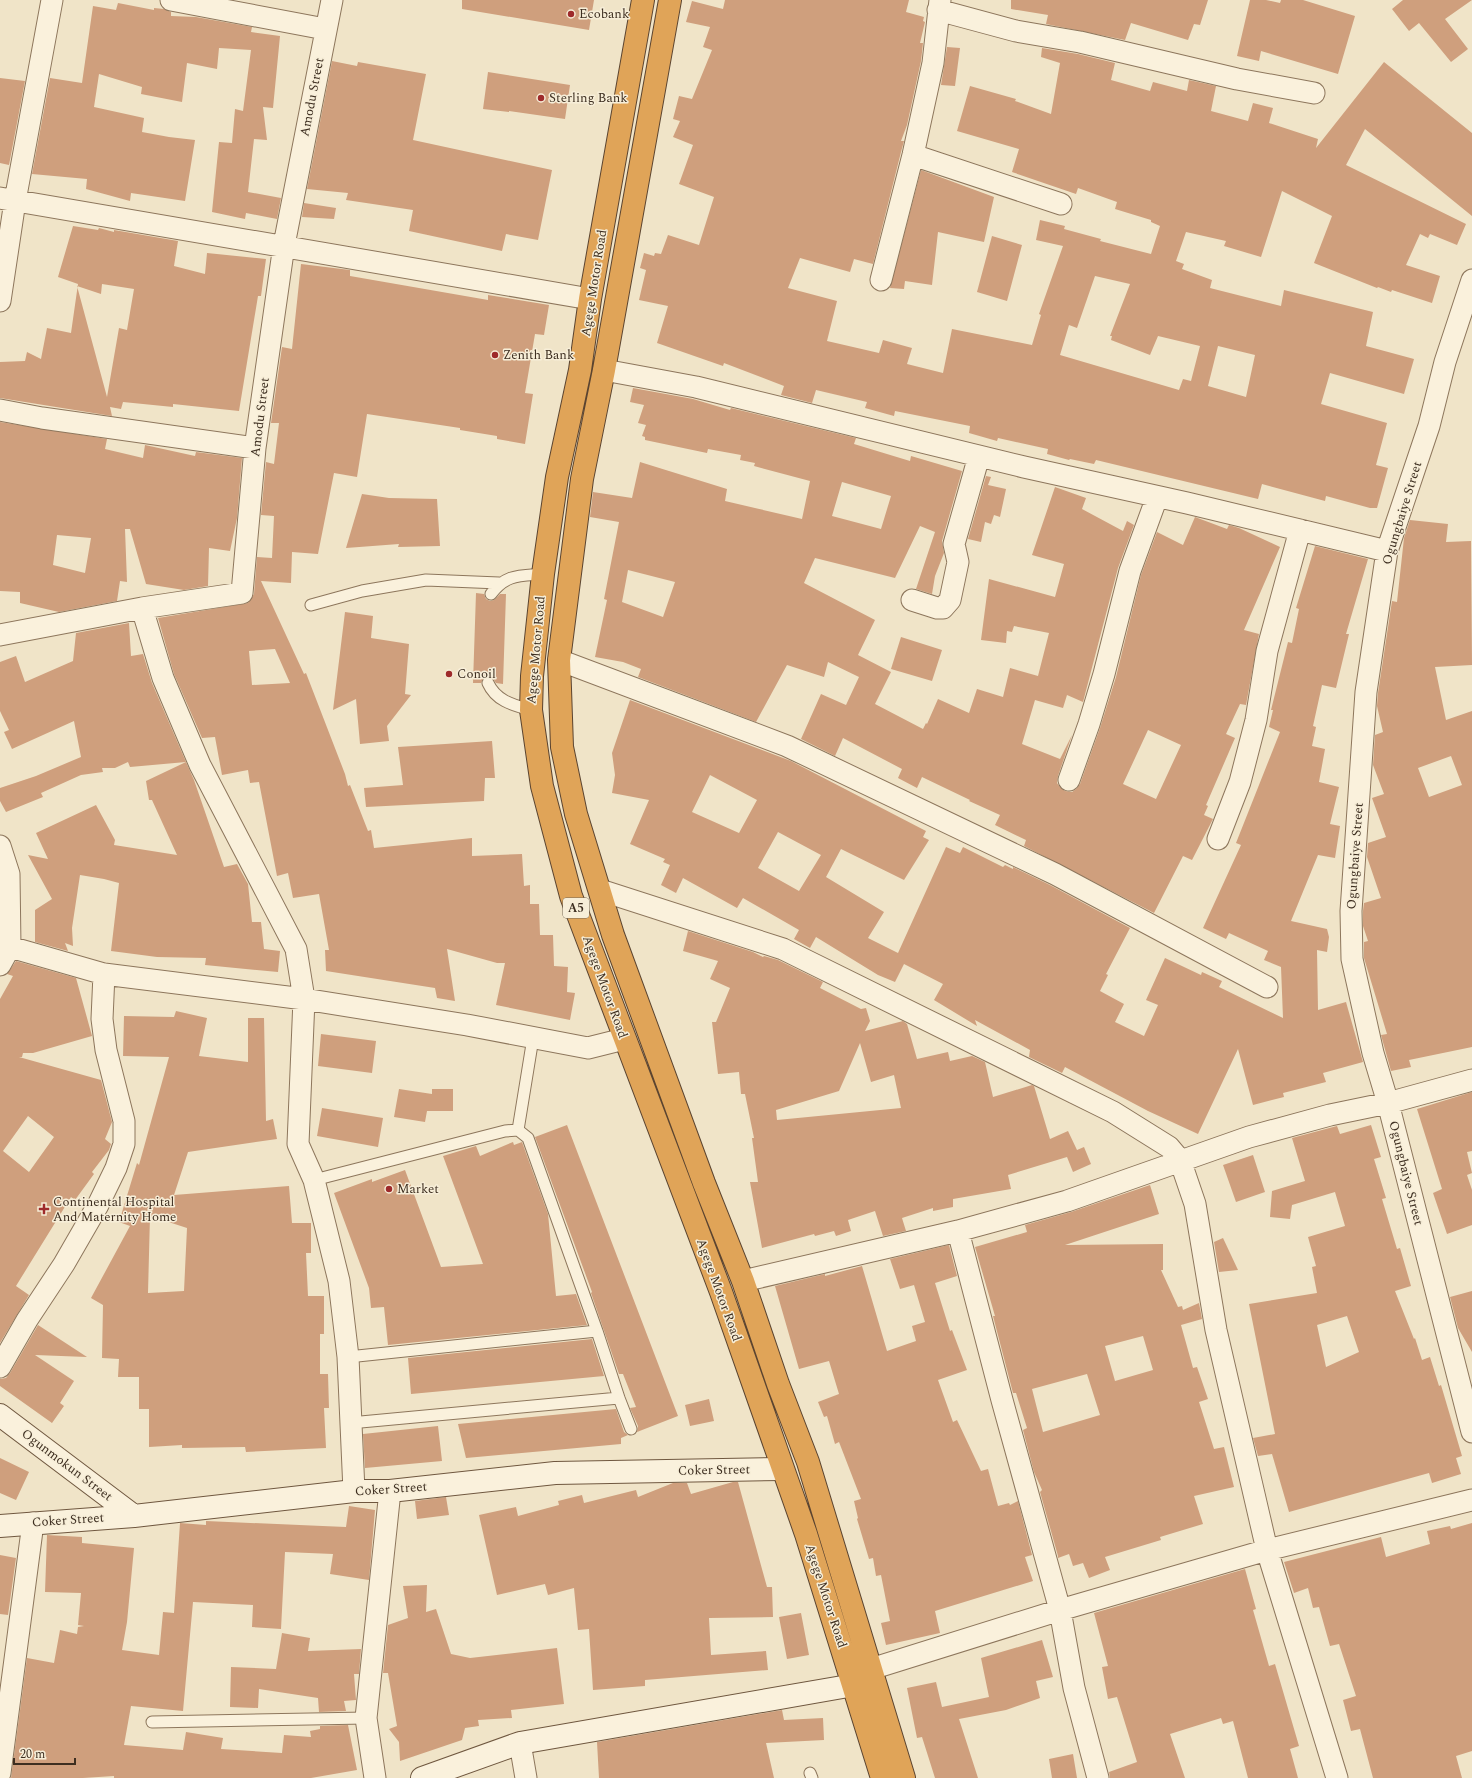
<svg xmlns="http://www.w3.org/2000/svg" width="1472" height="1778" viewBox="0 0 1472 1778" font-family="Spectral,serif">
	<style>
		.building { fill: #cf9f7d; fill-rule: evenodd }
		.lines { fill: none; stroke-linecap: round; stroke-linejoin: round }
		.lane-casing { stroke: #8d765c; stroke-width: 13 }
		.street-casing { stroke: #8d765c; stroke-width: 23 }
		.secondary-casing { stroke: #6f573f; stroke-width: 24 }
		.highway-casing { stroke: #5b4430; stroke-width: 24 }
		.lane { stroke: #faf1dc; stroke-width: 11 }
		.street { stroke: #faf1dc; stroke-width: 21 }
		.secondary { stroke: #faf1dc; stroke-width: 22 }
		.highway { stroke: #e0a458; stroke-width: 22 }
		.poi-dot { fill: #9e2a2b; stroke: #f7eed8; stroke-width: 1.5 }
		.labels { text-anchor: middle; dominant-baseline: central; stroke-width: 3; stroke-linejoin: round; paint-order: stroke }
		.shield { fill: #f7eed8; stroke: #756857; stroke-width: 1 }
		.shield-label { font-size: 12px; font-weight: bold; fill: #3d2e20 }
		.poi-label { font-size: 13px; fill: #3d2e20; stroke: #f7eed8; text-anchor: start }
		.street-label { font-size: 13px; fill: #3d2e20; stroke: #f7eed8 }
	</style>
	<rect width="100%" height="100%" fill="#f0e4c8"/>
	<path class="building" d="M462 0H594L589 30 462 9Z
		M725 0H909L906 12 924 17 923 21 925 22 920 43H923L921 61 907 125 901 141H904L901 152 873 264 854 259 850 272 800 258 788 288 837 301 827 341 879 353 883 340 912 348 907 364 943 373 952 329 1032 345 1041 315 1039 314 1063 246 1036 240 1040 220 1065 226 1064 229 1101 239 1100 241 1151 254 1160 226 1151 222V220L1115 209 1117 202 1078 188 1076 194 1012 172 1019 149 957 131 970 86 1016 99 1015 101 1051 114 1060 63 1041 57 1042 48 1078 54 1115 63 1111 80 1150 91 1153 82 1187 91 1189 80 1216 86 1211 111 1248 121 1253 103 1273 108 1269 123 1318 139 1316 148 1384 62 1472 133V216L1365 129 1346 165 1466 224 1457 245 1430 234 1428 238 1420 234 1406 265 1440 276 1432 303 1392 290 1391 292 1378 287 1377 288 1314 263 1332 216 1282 191 1261 257 1224 246 1226 241 1186 232 1176 261 1184 264 1182 269 1212 280 1210 288 1281 306 1284 290 1373 312 1366 346 1414 359 1404 394 1330 373 1321 404 1387 423 1376 465 1388 468 1377 508H1370L1326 496 1325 501 1262 484 1258 499 1096 460 1094 464 1070 459 1069 460 1047 454 1048 449 998 438 997 441 969 433 970 426 895 411 894 416 865 408 867 402 816 390 812 403 781 395 784 386 724 363 723 366 657 343 668 306 639 300 646 270 640 268 644 253 654 256 655 253 661 254 668 235 699 245 714 197 679 184 693 145 673 137 680 121 673 119 679 96 692 99 712 50 703 47 710 27 686 22 692 1 723 9ZM1095 276 1130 284 1110 336H1112L1111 340 1150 355 1158 336 1200 346 1191 381 1183 379 1179 390 1060 355 1069 325 1077 328ZM1218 346 1255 355 1246 397 1208 386Z
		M1011 0H1208L1200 25 1194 24 1188 40 1131 23 1125 40 1046 24 1048 15 1011 9Z
		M1250 0H1266L1280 3 1281 0H1303L1355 16 1338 74 1261 51 1259 61 1237 56Z
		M1403 0H1472L1445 19 1468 49 1451 62 1419 23 1409 31 1392 9Z
		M118 3 154 10V8L164 9 171 12V16L196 17 252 27 251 32 280 36 273 108 263 107 267 140 254 139 248 192 281 198 277 219 246 213 245 219 212 212 219 142 232 143 235 109 243 111 251 50 219 48 217 69 187 63 182 102 141 94 142 87 99 74 94 107 144 118 142 132 169 137 195 140 185 201 131 193 130 201 86 189 87 179 32 174 50 78 82 83 93 6 116 10Z
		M947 47 960 48 955 86 941 85Z
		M332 61 357 66 358 62 426 74 413 140 552 170 538 240 506 234 502 251 409 231 413 210 346 200 348 193 307 189Z
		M488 72 570 85 565 119 509 111V112L483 109Z
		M0 78 25 81 9 165 0 163Z
		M921 170 994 197 984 242 938 232 932 285 905 281 904 289 890 288Z
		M304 203 336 208 334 219 302 217Z
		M73 226 98 230 99 228 114 232V230L178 241 174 266 205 274 207 253 266 259 261 296H258L239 411 173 404V407L123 402 121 409 110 407 112 416 0 398V362L25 361 27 352 41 359 47 328 71 333 78 284 58 277ZM102 284 134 289 127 330 119 328 107 397 77 286 101 294Z
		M992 236 1022 245 1007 301 977 292Z
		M301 264 350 270V276L488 300V295L549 305 544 335 535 334 525 393 533 394 525 444 497 439V436L460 430V428L367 414 357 477 334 473 318 554 292 552 291 583 261 581 304 674 306 673 345 774 348 786 350 785 368 831 371 830 374 848 472 838V856L522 854 524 886 530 885V904H539L540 935H553L554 966 568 967 567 992 575 993 570 1020 496 1005 505 963H497L447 949 455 1001 437 998 435 988 326 971 325 950H329L319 894 293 898 288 873 277 876 259 782 250 783 248 770 222 775 215 737 202 738 174 674 158 618 248 603 254 594 257 557 272 558 274 516 261 515 266 462 274 464 279 423H271L282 347 292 349ZM275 649 290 683 252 685 249 651Z
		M633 388 693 399 730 410 731 408 856 438 854 444 910 461 911 456 962 471 942 541 944 553 935 576 932 594 916 589 935 532 920 526 895 578 815 558 804 583 875 620 858 655 891 672 875 704 923 729 926 723 927 724 938 699 969 713 977 689 1003 697 1010 668 1038 676 1049 633 1014 626 1012 632 1007 631 1006 643 981 640 989 579 1055 597 1064 564 1032 555 1055 487 1086 498 1082 509 1123 531 1127 521 1134 525 1118 568 1083 702 1067 695 1063 708 1035 700 1022 744 1060 759 1072 735 1058 776 1057 783 1060 787 1065 791 1072 792 1076 789 1080 784 1100 728 1116 677 1141 575 1157 532 1183 545 1195 517 1227 529 1229 525 1239 528 1280 547 1244 630 1259 634 1246 705 1240 704 1226 734 1235 738 1206 805 1208 806 1204 815 1213 819 1192 860 1183 856 1154 913 1024 846 1026 840 995 825 1000 815 969 801 970 800 922 777 917 788 898 778 902 769 843 738 835 756 801 739 821 694 846 705 859 677 828 662 824 677 787 665 756 722 638 677 641 669 623 662 595 657 607 600 604 599 619 522 590 517 593 492 632 498 640 462 727 489 725 501 802 519 810 481 754 466 755 463 740 460 741 455 708 449 707 453 645 440V437L642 436 646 425 638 423 644 405 630 402ZM842 482 891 496 881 529 832 516ZM628 570 675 582 663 617 622 602ZM1148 730 1181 745 1156 799 1123 784Z
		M0 422 107 439 105 449 143 458 145 445 195 456 196 452 242 458 237 518 230 551 209 548 208 586 184 590 146 584 130 529H125L127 582 120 581 117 601 59 612 20 603V592L0 591ZM57 535 91 538 85 573 53 565Z
		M986 476 991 477 988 485 1006 489 1000 517 994 515 991 524 985 522 981 542 968 539Z
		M362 494 389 498 437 499 440 546 398 547 399 544 346 548Z
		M1410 520 1448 524 1446 542 1471 541 1472 665 1435 667 1446 720 1472 711V1047L1409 1060 1411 1067 1391 1071 1381 1035 1387 1034 1364 958V942L1368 941 1363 926V911L1364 903 1381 898 1367 857 1368 843 1386 837 1372 798 1384 794 1373 765 1375 735 1383 732 1377 706 1378 693 1392 601 1397 602 1404 538ZM1451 756 1462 785 1429 797 1418 768Z
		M1315 546 1368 559 1346 634H1349L1336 688 1322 685 1313 726 1316 727 1312 746 1325 749 1319 782 1339 787 1330 824 1340 826 1335 858 1318 855 1291 921 1327 929 1329 937 1327 952 1317 950 1318 1010 1346 1002 1363 1062 1323 1073 1326 1082 1283 1093 1284 1097 1253 1105 1238 1049 1198 1134 1148 1111 1065 1067 1062 1073 1029 1057 1030 1050 975 1020 977 1026 934 1000 943 984 904 964 895 982 878 975 816 937 810 948 794 939 799 930 743 898 737 908 683 878 676 893 661 885 670 865 663 862 665 859 630 844 649 800 612 793 615 775 612 753 630 700 791 761 926 831 923 837 929 840 904 880 841 849 826 877 884 912 868 938 898 953 946 847 960 853 963 847 1003 867 1005 865 1013 869V867L1050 885 1130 928 1106 974 1108 975 1100 991 1124 1004 1115 1022 1144 1036 1158 1005 1146 1000 1165 958 1201 975 1202 972 1222 981 1219 987 1283 1018 1281 967 1264 960 1268 951 1229 933 1226 939 1203 928 1241 845 1236 843 1280 732 1269 727 1273 710H1271L1288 642 1292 643 1299 609 1296 608ZM710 775 757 800 739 833 692 812ZM778 832 821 855 799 891 758 868Z
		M476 593 484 594 486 599 490 601 494 600 500 594H506L503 684 496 683 492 677 488 676 484 677 481 683H473Z
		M345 612 373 616 371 638 409 644 405 694 411 695 387 726 389 741 360 744 356 699 333 710Z
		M129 623 131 656 143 654 152 683 186 762 130 767 128 762 115 768H102L103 772 81 775 41 793 43 797 6 812 0 801V788L36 776 81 757 74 721 12 749 4 732 9 730 0 711V662L16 656 25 682 73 661 76 633Z
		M901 637 942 650 932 681 891 669Z
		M492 741 495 778H485L484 801 366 807 364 788 403 785 398 747Z
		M186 762 194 780 224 867 237 864 248 884 252 922H261L264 949 280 951 278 972 205 965 206 958 157 957 111 951 119 883 104 879 80 875 72 928 73 946 65 943 68 951 35 942V910L52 899 28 855 48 859 36 833 96 805 115 840 114 845 177 855 152 800H149L146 781Z
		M688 931 753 952 763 957 764 956 778 960 823 982 820 988 861 1009 866 1008 870 1021 865 1031 903 1021 907 1024 917 1059 948 1052 950 1061 972 1056 985 1062 993 1097 1032 1085 1034 1086 1050 1139 1068 1131 1077 1150 1084 1147 1091 1164 1073 1172 1067 1157 1008 1175 1011 1189 953 1199V1207L933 1211V1208L902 1218 906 1231 883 1236 875 1211 848 1220 851 1231 836 1236 834 1231 815 1236 814 1234 762 1248 750 1182H758L752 1138H754L745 1094H741L739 1072 718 1074 712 1022H716L730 988 710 979 718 961 683 951ZM860 1043 871 1082 894 1075 901 1108 777 1120 776 1110 839 1091Z
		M16 961 76 978 92 1036 33 1053H23L22 1057H19L101 1080 112 1122 105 1139 111 1144 109 1150 92 1172 94 1174 75 1200 71 1197 16 1286 29 1295 0 1343V999L13 976 7 974ZM28 1116 54 1137 29 1172 3 1151Z
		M176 1011 207 1018 199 1056 248 1062V1018H264L266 1121 273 1119 277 1139 188 1152 174 1195 289 1186 292 1223H311V1253H306L308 1296H324V1334H320V1374H328L329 1408H324L326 1448 246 1452 245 1447 182 1448V1445L149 1447V1409H139V1377H118L119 1359 102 1358 103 1305 91 1298 130 1226 119 1222 137 1163 139 1165 169 1057 123 1056 124 1016 174 1017ZM150 1216 187 1228 184 1291 148 1293Z
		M321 1034 376 1041 372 1073 318 1066Z
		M399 1089 432 1094V1089H453V1111H427L425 1122 394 1117Z
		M1472 1092V1151L1467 1152 1472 1173 1467 1175 1472 1190V1225L1447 1234 1433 1193 1442 1189 1417 1109Z
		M322 1108 383 1118 378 1147 317 1136Z
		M567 1125 678 1416 637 1432 638 1426 630 1408 636 1407 623 1374H619L591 1293 592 1292 535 1137Z
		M1371 1125 1381 1157 1374 1159 1386 1198 1382 1199 1397 1249 1400 1248 1411 1286 1395 1291 1414 1339 1415 1338 1422 1360 1430 1357 1439 1386 1441 1385 1462 1456 1456 1458 1461 1474 1432 1483 1429 1473 1289 1512 1272 1454 1258 1456 1253 1438 1275 1434 1249 1304 1317 1293 1312 1267 1316 1266 1308 1237 1345 1226 1335 1192 1292 1205 1290 1219 1270 1217 1272 1191 1305 1181 1292 1138 1337 1126 1340 1134ZM1347 1316 1359 1352 1326 1367 1317 1325Z
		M513 1142 514 1145 522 1142 548 1214 556 1296 576 1294 587 1325 388 1345 384 1307 371 1308 369 1288 334 1193 372 1179V1182L405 1170 441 1267 483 1264 443 1156 476 1146 480 1156Z
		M1253 1155 1265 1192 1236 1202 1223 1165Z
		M1150 1185 1159 1214 1065 1245 1163 1244V1270H1161L1178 1307 1182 1306 1183 1310 1199 1303 1202 1319 1181 1325 1193 1368 1197 1367 1208 1399 1199 1402 1214 1449 1224 1447 1234 1487 1194 1496 1203 1524 1160 1537 1161 1540 1105 1557 1110 1570 1089 1578 1083 1563 1073 1566 1069 1554 1058 1558V1556L1040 1492 1042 1490 1034 1472 1023 1430 1027 1428 1016 1393H1013L993 1316H995L975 1247 1027 1232 1025 1225 1071 1212ZM1143 1336 1153 1370 1115 1381 1105 1346ZM1087 1374 1100 1415 1043 1432 1032 1389Z
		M1223 1238 1238 1270 1219 1272 1214 1242Z
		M949 1245 957 1276 935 1283 950 1331 952 1330 967 1370 938 1380 953 1422 957 1420 981 1471 988 1469 998 1506 1009 1503 1010 1505 1018 1501 1032 1555 1025 1557 1033 1581 935 1611 940 1633 886 1645 881 1623 890 1621 881 1575 876 1576 873 1558 869 1559 857 1519 858 1518 854 1501 861 1499 839 1442 835 1444 827 1416 824 1417 818 1402 839 1394 829 1361 799 1369 775 1286 825 1274V1276L862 1266 887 1351 916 1341 912 1326 925 1322 914 1285 900 1289 890 1259Z
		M1472 1291V1352L1458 1328 1450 1297Z
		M38 1325 87 1357 35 1355 74 1381 60 1403 64 1406 52 1423 0 1386V1379L6 1378 10 1373Z
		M592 1339 604 1376 411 1394 408 1358Z
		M709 1399 714 1421 690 1426 685 1405Z
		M616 1409 624 1432 628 1435 621 1438V1444L466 1458 458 1424Z
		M438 1426 442 1461 365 1468 363 1434Z
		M0 1458 29 1472 16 1500 0 1493Z
		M733 1482H738L767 1587H772L773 1617 709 1618 711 1655 766 1651 768 1670 645 1680V1686L593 1690 589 1629 578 1630 574 1588 548 1595 545 1584 497 1595 479 1515 516 1507 518 1516 559 1505 558 1501 582 1495 584 1503 636 1490 638 1497 673 1483H687L691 1494Z
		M446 1497 449 1515 417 1519 415 1501Z
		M349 1506 375 1510 369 1580 330 1574 333 1554 285 1552 281 1629 252 1627 253 1605 193 1602 183 1711 131 1706 124 1745 183 1750 186 1732 223 1738 221 1749 282 1753 284 1735 311 1737 310 1731 320 1729V1726L348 1725 357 1770 311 1778H114V1776L83 1778H11L27 1658 54 1663 60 1630 77 1634 78 1627 84 1626 78 1625 81 1593 45 1592 47 1535 82 1537V1543L134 1548 127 1622 122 1650 159 1655 163 1612 174 1613 180 1523 206 1525V1521L346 1527Z
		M1472 1523V1751L1456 1756 1462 1778H1373L1360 1729 1351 1731 1343 1700 1356 1696 1339 1644 1330 1646 1319 1607 1313 1608 1308 1588 1294 1593 1284 1562 1381 1537 1386 1557 1430 1544 1427 1531 1450 1526 1451 1529Z
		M0 1555 16 1558 8 1615 0 1614Z
		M1245 1569 1256 1609 1253 1610 1269 1666 1275 1664 1299 1746 1290 1749 1298 1778H1248L1233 1721 1223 1724 1221 1718 1170 1734 1185 1778H1110L1109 1772 1137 1762 1117 1697 1108 1699 1102 1667 1108 1666 1094 1613Z
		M427 1585 426 1612 436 1609 451 1654 470 1658 557 1648 564 1704 511 1710 512 1718 478 1720 479 1726 465 1728 462 1740 400 1761 399 1742 389 1729 397 1726 388 1673H383L388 1625 408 1618 403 1586Z
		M801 1613 809 1655 787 1659 779 1617Z
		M282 1633 310 1638 308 1651 361 1649 359 1674H354L356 1700 344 1701 346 1711 319 1712 318 1698 259 1689 258 1708 230 1707 231 1667 276 1669Z
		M1042 1640 1053 1677 1036 1681 1040 1698 1006 1710 959 1719 978 1778H935L922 1737 917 1738 907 1688 936 1682 942 1707 989 1697 981 1658Z
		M782 1710 784 1720 823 1718 824 1740 766 1743 774 1778H599L597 1742Z
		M1073 1754 1077 1778H1052L1049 1759Z"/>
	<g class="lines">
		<defs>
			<path id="lane" d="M491 594C506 574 519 576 543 574
				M311 605 362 591 426 580 499 583
				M488 683C496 701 513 705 531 710
				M518 1130 533 1038
				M314 1180 505 1131 518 1130 528 1138 597 1331 619 1398 631 1429
				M348 1357 597 1331
				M350 1423 619 1398
				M152 1722 366 1718
				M810 1773 812 1778"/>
			<path id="street" d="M171 0 325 29
				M938 10 1016 31 1080 42 1237 79 1314 93
				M913 155 1061 204
				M0 198 590 299
				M881 280 913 155 933 63 940 0
				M1472 280 1445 362 1429 426 1387 551 1366 692 1351 911 1352 959 1373 1053 1388 1103 1472 1432
				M0 301 15 201 52 0
				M604 370 696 387 1024 467 1187 503 1387 551
				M0 410 42 418 255 448
				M912 600 937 608H943L950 600 958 562 954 544 979 456
				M142 608 163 678 200 765 296 949 304 999 298 1144 314 1180 339 1281 348 1357 354 1491
				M0 635 142 608 242 593 255 448 284 245 332 0
				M559 660 787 746 1055 874 1267 987
				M1069 780 1089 724 1104 674 1130 571 1157 497
				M1218 839 1240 782 1256 720 1267 651 1300 530
				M0 846 9 874 10 947 0 965
				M600 890 783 949 1113 1112 1169 1147 1180 1160 1195 1204 1216 1330 1267 1550 1337 1778
				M0 941 10 947 104 974 304 999 467 1025 588 1048 624 1039
				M958 1231 1002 1400 1060 1610 1074 1688 1098 1778
				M743 1281 958 1231 1067 1201 1249 1137 1330 1115 1388 1103 1472 1080
				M0 1367 27 1320 64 1264 98 1205 116 1168 124 1144V1121L106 1050 102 1019 104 974
				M871 1669 1060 1610 1267 1550 1472 1500
				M520 1743 526 1778
				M0 1773 33 1523
				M375 1778 366 1718 390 1491"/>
			<path id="secondary" d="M0 1415 134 1516
				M0 1526 134 1516 354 1491H390L555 1473 782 1469
				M422 1778 520 1743 854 1685"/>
			<path id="highway" d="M643 0 590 299 580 370 557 477 543 574 532 676 531 710 542 786 571 896 721 1292 806 1534 882 1778
				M670 0 604 370 582 479 559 660 562 747 576 814 613 935 704 1183 743 1281 778 1384 808 1462 904 1778"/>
		</defs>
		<use href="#lane" class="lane-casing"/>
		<use href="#street" class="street-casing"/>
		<use href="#secondary" class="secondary-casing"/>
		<use href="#highway" class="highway-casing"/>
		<use href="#lane" class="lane"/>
		<use href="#street" class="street"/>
		<use href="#secondary" class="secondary"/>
		<use href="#highway" class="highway"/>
	</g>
	<g class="poi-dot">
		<circle cx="571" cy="14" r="4"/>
		<circle cx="541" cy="98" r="4"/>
		<circle cx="495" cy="355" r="4"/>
		<circle cx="449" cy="674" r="4"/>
		<circle cx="389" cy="1189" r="4"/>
		<path d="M42 1203h4v4h4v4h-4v4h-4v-4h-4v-4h4z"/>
	</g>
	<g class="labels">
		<rect class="shield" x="563" y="898" width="26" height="20" rx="3"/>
		<g class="shield-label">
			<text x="576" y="908">A5</text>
		</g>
		<g class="poi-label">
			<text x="579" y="14">Ecobank</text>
			<text x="549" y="98">Sterling Bank</text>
			<text x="503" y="355">Zenith Bank</text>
			<text x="457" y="674">Conoil</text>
			<text x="397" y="1189">Market</text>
			<text x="53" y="1202">Continental Hospital<tspan x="53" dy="15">And Maternity Home</tspan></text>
		</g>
		<g class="street-label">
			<text transform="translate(312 97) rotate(-79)">Amodu Street</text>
			<text transform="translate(594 283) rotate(-81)">Agege Motor Road</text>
			<text transform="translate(260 417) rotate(-83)">Amodu Street</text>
			<text transform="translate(1402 513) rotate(-73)">Ogungbaiye Street</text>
			<text transform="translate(536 650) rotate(-85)">Agege Motor Road</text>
			<text transform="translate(1355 856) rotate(-86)">Ogungbaiye Street</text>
			<text transform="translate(605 987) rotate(70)">Agege Motor Road</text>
			<text transform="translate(1406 1173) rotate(76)">Ogungbaiye Street</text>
			<text transform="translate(719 1290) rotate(70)">Agege Motor Road</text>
			<text transform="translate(67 1465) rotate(37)">Ogunmokun Street</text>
			<text transform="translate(714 1470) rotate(-1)">Coker Street</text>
			<text transform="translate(391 1489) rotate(-4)">Coker Street</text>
			<text transform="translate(68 1520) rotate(-4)">Coker Street</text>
			<text transform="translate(826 1596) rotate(72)">Agege Motor Road</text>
		</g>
	</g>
	<path d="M14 1758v6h61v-6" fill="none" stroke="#3d2e20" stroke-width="2"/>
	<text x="20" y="1758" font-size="12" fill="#3d2e20" stroke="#f7eed8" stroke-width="3" paint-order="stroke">20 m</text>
</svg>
